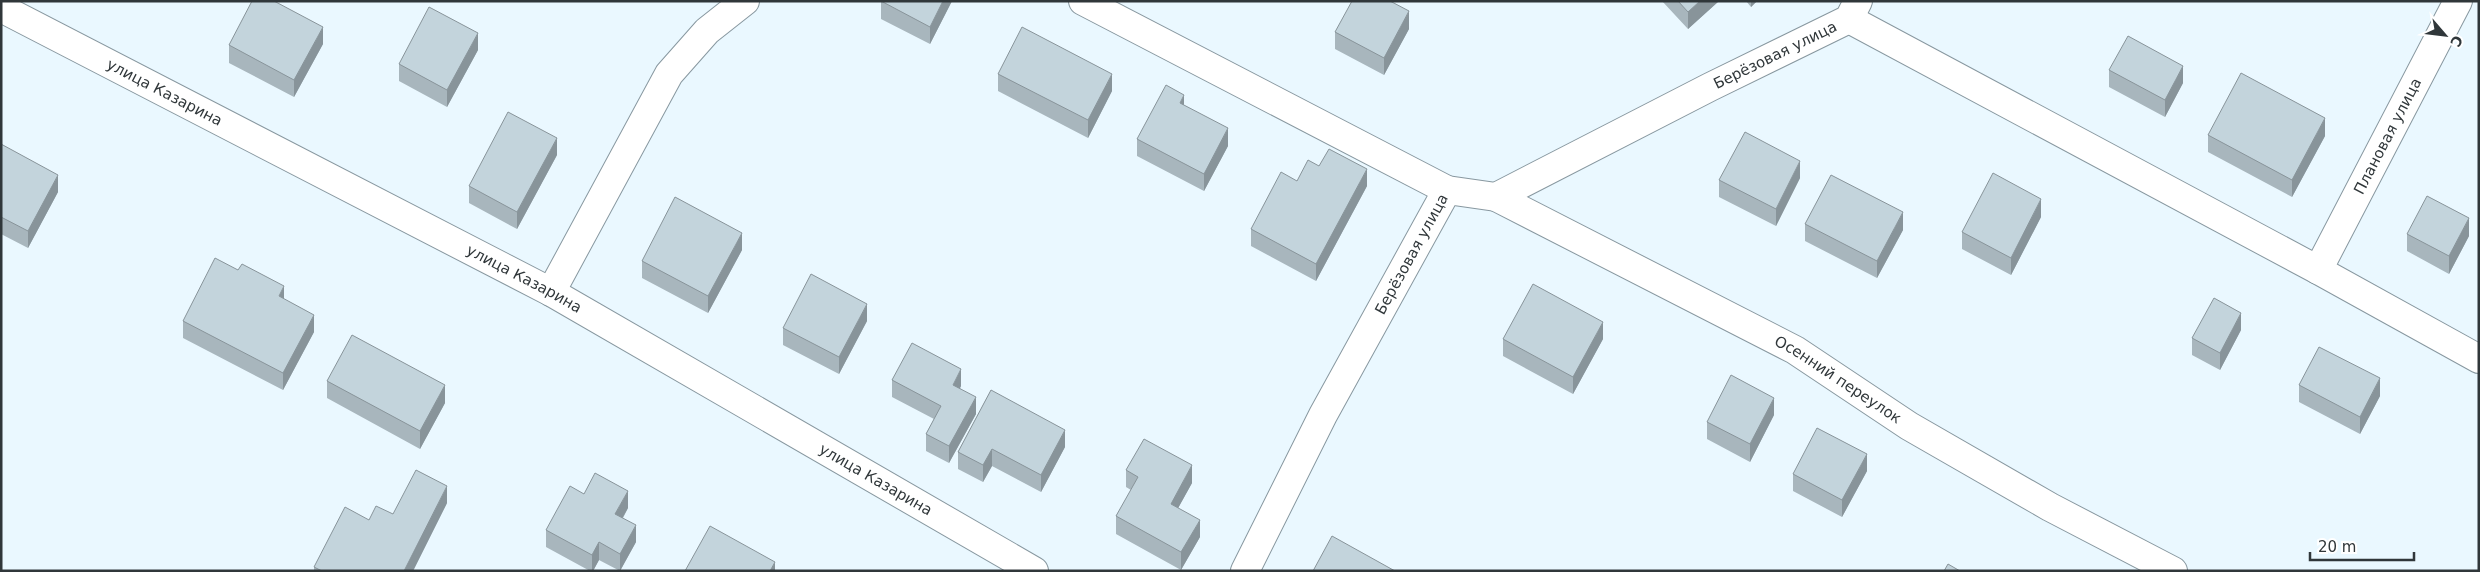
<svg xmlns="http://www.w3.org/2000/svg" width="2480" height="572" viewBox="0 0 2480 572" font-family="'DejaVu Sans',sans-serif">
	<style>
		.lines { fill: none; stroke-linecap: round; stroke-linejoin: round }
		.minor-casing { stroke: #8898a0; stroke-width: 30 }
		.minor { stroke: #fff; stroke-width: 28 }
		.wall { fill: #a8b6bd }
		.shaded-wall { fill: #88949a }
		.building { fill: #c3d4dc; stroke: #88949a }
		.labels { text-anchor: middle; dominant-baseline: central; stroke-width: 4.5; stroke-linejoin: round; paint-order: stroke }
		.street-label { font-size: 15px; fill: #30373a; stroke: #fff }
	</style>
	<rect width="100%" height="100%" fill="#eaf8ff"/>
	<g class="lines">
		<defs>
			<g id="minor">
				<path d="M1083 1 1447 190"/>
				<path id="s1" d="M1 8 551 292 1034 571"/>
				<path d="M1849 19 2318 270 2479 359"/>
				<path id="s2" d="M1496 197 1795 350 1909 426 2050 507 2173 571"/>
				<path id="s3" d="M2318 270 2458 1"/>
				<path d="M551 292 669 74 707 31 745 1"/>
				<path id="s4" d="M1245 571 1323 415 1447 190 1496 197 1710 87 1849 19 1858 1"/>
			</g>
		</defs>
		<use href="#minor" class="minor-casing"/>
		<use href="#minor" class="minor"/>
	</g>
	<path class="wall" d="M881 1H952L930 44 881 19Z
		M1662 1H1719L1688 29Z
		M1746 1H1757L1751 7Z
		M1409 29 1384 75 1335 49V32Z
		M323 44 294 97 229 63V45Z
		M478 50 447 107 399 81V64Z
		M2109 70 2183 83 2165 117 2109 87Z
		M998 74 1112 91 1088 138 998 91Z
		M1184 105 1228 146 1204 191 1137 156V139Z
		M2208 135 2325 136 2292 197 2208 152Z
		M1 144 58 192 28 248 1 234Z
		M557 155 517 229 469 203V186Z
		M1319 166 1367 186 1316 281 1251 246V229L1297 181Z
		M1800 178 1776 226 1719 197V180Z
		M2041 217 2011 275 1962 249V232Z
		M1805 224 1903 230 1877 278 1805 241Z
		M2407 234 2469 236 2449 274 2407 251Z
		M742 250 708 313 642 278V261Z
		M284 299 314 332 283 390 183 338V321Z
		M867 321 839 374 783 345V328Z
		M2241 330 2220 370 2192 355V338Z
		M1503 339H1603L1573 394 1503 356Z
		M892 380 961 386 960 388 976 414 949 463 926 451V434L934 419 892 397Z
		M327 381 445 403 420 449 327 398Z
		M2299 385 2380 396 2360 434 2299 402Z
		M991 390 1065 447 1041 492 992 466 983 482 958 469V452Z
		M1774 415 1750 462 1707 439V422Z
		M1126 470 1192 483 1178 508 1200 537 1181 570 1116 534V516L1131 490 1126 487Z
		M1867 471 1842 517 1793 491V474Z
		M447 503 413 571H314V567L369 520 393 514Z
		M628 508 623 518 636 542 620 571 599 560 593 571H590L546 547V530Z"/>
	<path class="shaded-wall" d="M943 1H952L930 44V27Z
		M1700 1H1719L1688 29V12Z
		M1751 1H1757L1751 7Z
		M1409 11V29L1384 75V58Z
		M323 27V44L294 97V80Z
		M478 33V50L447 107V90Z
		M2183 66V83L2165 117V100Z
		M1112 74V91L1088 138V120Z
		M1184 95V112L1180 103Z
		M2325 118V136L2292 197V180Z
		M1228 128V146L1204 191V174Z
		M557 138V155L517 229V212Z
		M1800 161V178L1776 226V209Z
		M1367 169V186L1316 281V264Z
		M58 175V192L28 248V231Z
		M2041 199V217L2011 275V258Z
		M1903 212V230L1877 278V261Z
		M2469 218V236L2449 274V256Z
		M742 233V250L708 313V296Z
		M284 286V303L279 296Z
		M867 304V321L839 374V357Z
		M2241 313V330L2220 370V353Z
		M314 315V332L283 390V373Z
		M1603 322V339L1573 394V377Z
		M961 369V386L953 402V385Z
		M2380 378V396L2360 434V417Z
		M445 385V403L420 449V431Z
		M976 397V414L949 463V446Z
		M1774 398V415L1750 462V444Z
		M1065 430V447L1041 492V475Z
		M992 449V466L983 482V465Z
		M1867 454V471L1842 517V500Z
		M1192 465V483L1171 521V504Z
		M447 486V503L413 571H404Z
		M628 491V508L615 531V514Z
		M1200 520V537L1181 570V552Z
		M636 525V542L620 571V554Z
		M599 542V560L593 571H592V555Z
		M775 562V571H770Z"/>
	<path class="building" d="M252 1H274L323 27 294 80 229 45Z
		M881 1H943L930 27Z
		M1352 1H1390L1409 11 1384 58 1335 32Z
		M1678 1H1700L1688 12Z
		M429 7 478 33 447 90 399 64Z
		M1022 27 1112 74 1088 120 998 74Z
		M2128 36 2183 66 2165 100 2109 70Z
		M2241 73 2325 118 2292 180 2208 135Z
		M1166 85 1184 95 1180 103 1228 128 1204 174 1137 139Z
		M508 112 557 138 517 212 469 186Z
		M1745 132 1800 161 1776 209 1719 180Z
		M1 144 58 175 28 231 1 217Z
		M1329 149 1367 169 1316 264 1251 229 1281 172 1297 181 1308 160 1319 166Z
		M1993 173 2041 199 2011 258 1962 232Z
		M1831 175 1903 212 1877 261 1805 224Z
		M2427 196 2469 218 2449 256 2407 234Z
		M675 197 742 233 708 296 642 261Z
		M215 258 238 270 242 264 284 286 279 296 314 315 283 373 183 321Z
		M811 274 867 304 839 357 783 328Z
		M1533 284 1603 322 1573 377 1503 339Z
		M2214 298 2241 313 2220 353 2192 338Z
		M352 335 445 385 420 431 327 381Z
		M912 343 961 369 953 385 976 397 949 446 926 434 941 406 892 380Z
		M2319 347 2380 378 2360 417 2299 385Z
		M1731 375 1774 398 1750 444 1707 422Z
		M991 390 1065 430 1041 475 992 449 983 465 958 452Z
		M1817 428 1867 454 1842 500 1793 474Z
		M1144 439 1192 465 1171 504 1200 520 1181 552 1116 516 1138 477 1126 470Z
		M416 470 447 486 404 571H322L314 567 345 507 369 520 376 506 393 514Z
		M595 473 628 491 615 514 636 525 620 554 599 542 592 555 546 530 570 486 584 494Z
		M710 526 775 562 770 571H685Z
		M1332 536 1395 571H1313Z
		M1948 564 1960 571H1944Z"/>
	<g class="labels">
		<g class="street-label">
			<text stroke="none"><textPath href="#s4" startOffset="794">Берёзовая улица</textPath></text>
			<text stroke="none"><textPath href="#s1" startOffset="184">улица Казарина</textPath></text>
			<text stroke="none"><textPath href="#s3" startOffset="151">Плановая улица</textPath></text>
			<text stroke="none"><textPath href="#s4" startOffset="358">Берёзовая улица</textPath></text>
			<text stroke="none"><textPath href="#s1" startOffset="589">улица Казарина</textPath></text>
			<text stroke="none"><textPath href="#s2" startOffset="388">Осенний переулок</textPath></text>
			<text stroke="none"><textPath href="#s1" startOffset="994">улица Казарина</textPath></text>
		</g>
	</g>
	<rect width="2480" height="572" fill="none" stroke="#30373a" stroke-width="5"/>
	<g transform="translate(2445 35) rotate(118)" stroke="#ffffff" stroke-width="4" paint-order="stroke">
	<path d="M0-4L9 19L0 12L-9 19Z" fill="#30373a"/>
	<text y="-8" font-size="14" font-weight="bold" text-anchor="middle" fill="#30373a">С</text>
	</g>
	<path d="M2310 552v8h104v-8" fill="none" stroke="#30373a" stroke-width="2.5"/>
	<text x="2318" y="552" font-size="15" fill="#30373a" stroke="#ffffff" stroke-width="4" paint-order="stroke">20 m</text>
</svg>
